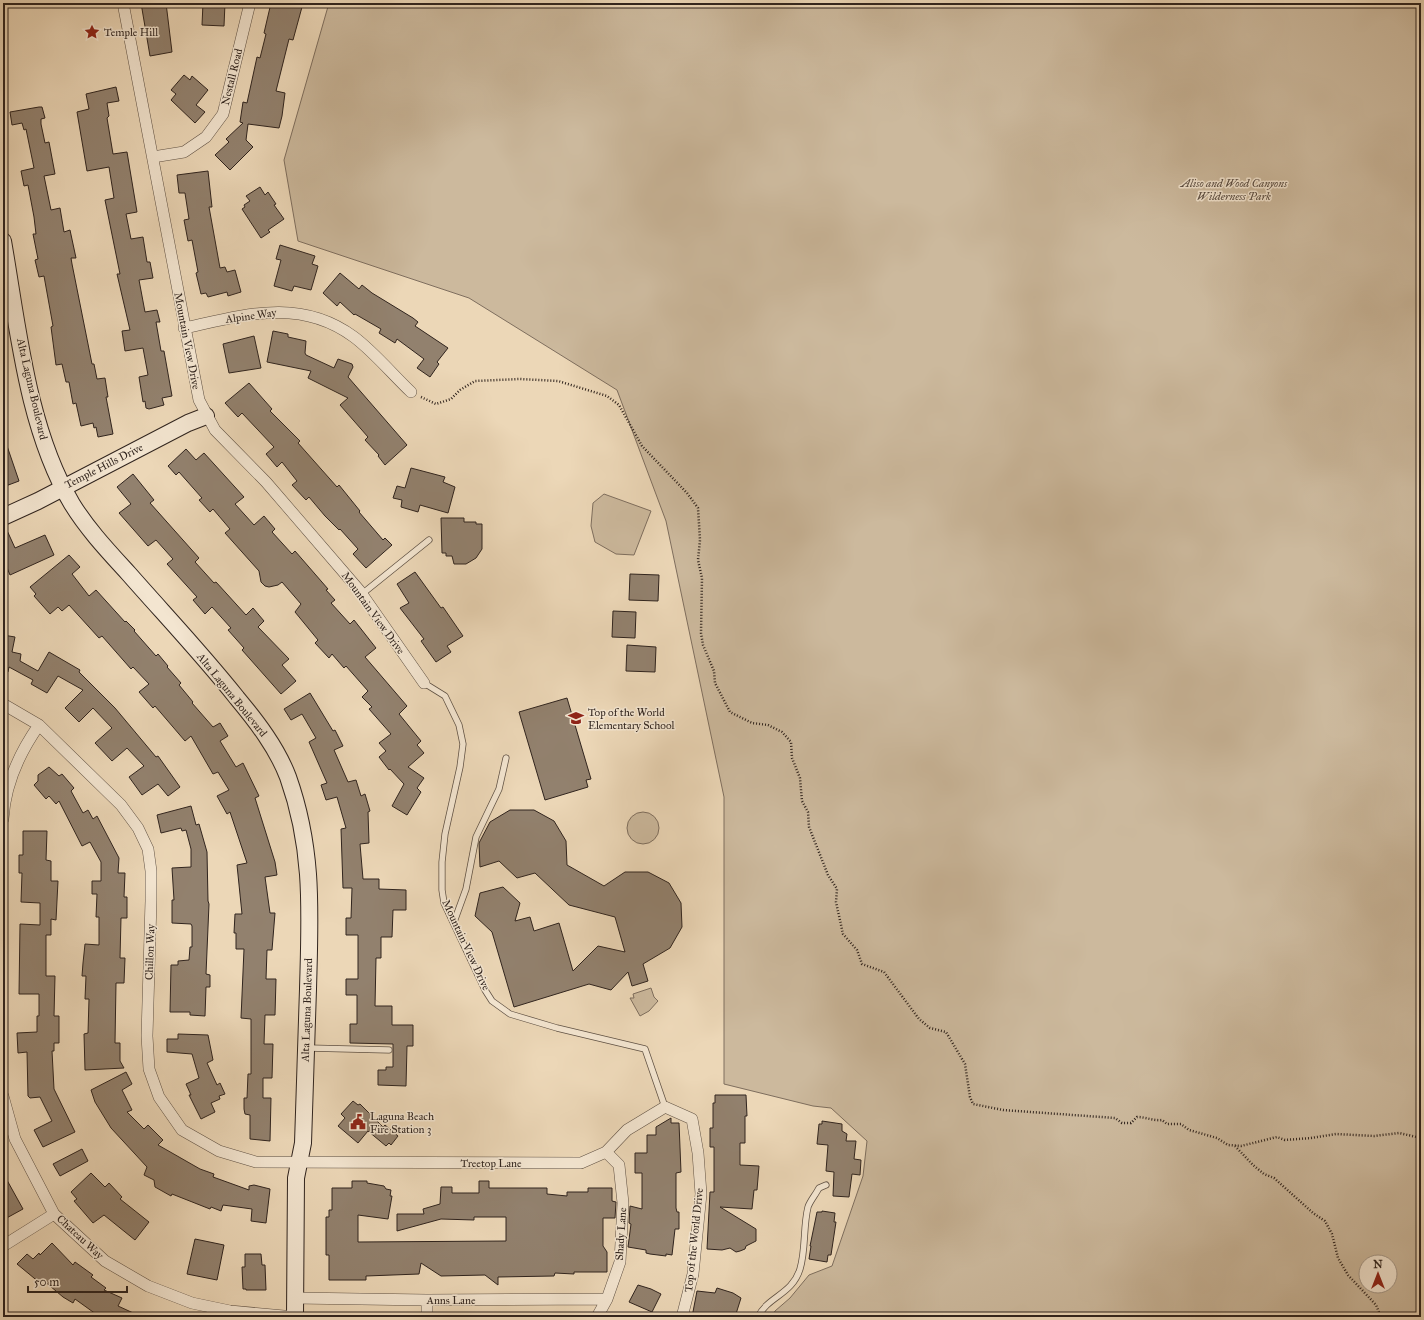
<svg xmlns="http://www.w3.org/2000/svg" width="1424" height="1320" viewBox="0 0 1424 1320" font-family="'IM FELL Great Primer',serif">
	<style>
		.green { fill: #ccb99d; stroke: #7e6e5e; fill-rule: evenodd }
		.building { fill: #92816e; stroke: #30241e }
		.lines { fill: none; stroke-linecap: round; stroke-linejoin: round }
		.lane-casing { stroke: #5f5144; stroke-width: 7 }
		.street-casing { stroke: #5f5144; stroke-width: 12 }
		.secondary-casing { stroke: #30241e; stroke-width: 18 }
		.path { stroke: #30241e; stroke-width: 2.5; stroke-dasharray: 1 2; stroke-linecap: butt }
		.lane { stroke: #f3e5d0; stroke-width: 5.5 }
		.street { stroke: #f3e5d0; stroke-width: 11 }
		.secondary { stroke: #f3e5d0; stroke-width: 16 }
		.labels { text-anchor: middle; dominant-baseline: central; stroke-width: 3; stroke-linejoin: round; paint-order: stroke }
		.poi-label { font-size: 11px; fill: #30241e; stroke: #f3e5d0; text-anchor: start }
		.street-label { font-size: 11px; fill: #30241e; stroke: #f3e5d0 }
		.park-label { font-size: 11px; font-style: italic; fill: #57493e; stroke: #f3e5d0 }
	</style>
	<rect width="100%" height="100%" fill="#ecd7b7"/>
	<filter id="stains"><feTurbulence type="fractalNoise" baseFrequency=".005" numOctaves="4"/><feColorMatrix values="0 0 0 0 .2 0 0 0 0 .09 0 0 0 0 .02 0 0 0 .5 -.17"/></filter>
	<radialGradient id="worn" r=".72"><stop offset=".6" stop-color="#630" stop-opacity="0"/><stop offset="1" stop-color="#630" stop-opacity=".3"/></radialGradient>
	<path class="green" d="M329 3H1421V1317H772L775 1311 790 1298 809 1275 832 1266 863 1176 867 1141 831 1108 813 1106 724 1084V797L666 521 617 390 469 298 298 241 284 160ZM1366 1262H1390V1286H1366Z
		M604 494 651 511 634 555 616 554 595 542 591 526 593 503Z
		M627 828a16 16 0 1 1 32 0a16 16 0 1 1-32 0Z
		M651 988 654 997 658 1001 649 1011 640 1016 630 998H634L633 994Z"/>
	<path class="building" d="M141 3H166L172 52 150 56Z
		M203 3H225L224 26 202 25Z
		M271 3H285L302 7 293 40 289 39 276 91 285 93 282 116 279 128 248 124 246 140 253 147 230 170 215 155 229 142 226 139 243 123 240 122 243 102 247 103 257 57 260 58 266 34 264 33Z
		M184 75 190 80 192 76 208 90 196 105 205 112 195 123 171 100 176 94 171 90Z
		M116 87 119 101 107 103 109 116 107 118 113 154 127 152 137 212 126 214 131 239 143 237 147 262H150L153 278 139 280 145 312 157 310 160 322H156L161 351H164L172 396 162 398 164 405 149 409 146 408 145 401 143 402 139 377 148 375 143 348 125 351 122 331 130 330 117 274H120L105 200 114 198 109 167 87 171 77 112 89 109 86 94Z
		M39 107H42L45 118 41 119V124L45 143 49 142 55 174 44 176 51 210 60 208 64 232 70 230 76 258H71L72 264 92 364H94L97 379 105 378 108 397H106L113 434 98 437 96 427 94 428 93 423 81 426 76 403 73 404 69 382H66L62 364 56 365 51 327 53 326 44 276 39 277 35 260 38 259 33 234H36L34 217 28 185 24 186 21 171 34 168 26 129 24 130 22 123 12 125 10 112Z
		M208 171 212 207H209L220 268 225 267 227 272 235 270 241 292 228 296 227 292 208 297 206 293 201 294 196 273 198 272 192 240 188 241 184 220 189 219 185 193H179L177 175Z
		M260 187 265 195 268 192 276 204 274 205 284 219 268 230 270 232 261 238 242 209 245 207 244 205 250 201 246 196Z
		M280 245 315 256 312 264 318 266 311 290 294 286 292 291 274 286 281 260 276 259Z
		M340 273 359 289 362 285 372 293 413 318 418 322 415 326 448 348 437 362 439 364 430 377 417 368 424 359 397 339 395 343 379 333 381 329 355 314 354 315 340 302 337 306 323 293Z
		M273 331 288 334V337L306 341 305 353 306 355 334 368 338 359 352 364 353 367 348 377 407 445 385 465 378 456 379 455 365 440 368 437 340 405 348 398 308 378 311 371 267 362Z
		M254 336 261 368 229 373 223 344Z
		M249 383 272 409 270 411 300 441 298 443 337 487 339 485 360 511 359 512 383 540 385 538 392 545 366 568 353 554 358 549 340 529 339 530 325 516 309 497 306 500 292 485 297 481 282 462 277 467 266 454 274 447 242 413 238 417 225 403Z
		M5 440 19 481 3 487V441Z
		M186 449 196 460 204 453 244 497 235 504 254 525 264 516 275 529 272 532 292 554 295 551 328 589 326 590 335 600 331 603 350 624 354 620 376 648 365 657 407 706 399 714 421 741 417 745 424 753 408 767 424 778 417 788 421 792 407 815 392 806 404 784 390 769 389 770 379 757 386 751 379 743 391 734 369 709 372 707 362 697 368 691 346 666 344 668 332 654 329 658 315 643 318 640 295 612 301 604 282 582 278 585 269 587 265 586 261 582 259 571 225 533 230 529 213 509 210 512 199 500 202 498 179 472 176 475 168 466Z
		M411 468 445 477 443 482 455 487 448 513 420 505 418 512 401 507 402 500 393 498 397 486 405 488Z
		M133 474 154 500 150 503 199 558 195 562 214 583 216 582 246 615 253 608 264 621 258 627 289 659 282 665 296 681 281 694 242 650 244 648 228 630 231 628 212 607 205 614 193 600 197 597 167 564 173 559 156 540 148 546 119 513 131 504 117 487Z
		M441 518H464V522H476V524H482V549L476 558 466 564H454L452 556H446V553H442Z
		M3 526H5L15 548 45 535 54 555 10 575 3 558Z
		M69 555 80 567 72 574 89 596 96 590 125 622 126 621 135 630 134 631 156 656 158 654 168 666 167 667 181 683 179 685 193 702 192 703 213 727 220 723 228 736 220 741 236 767 243 763 259 796 255 798 275 862 277 875 265 877 270 913H275L272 950H267L266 979H276L275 1015H265L264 1044H273L272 1078H263V1098H271L270 1141 250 1139V1115L245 1114 244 1109V1098H247L248 1074H251V1019L241 1018 244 949H236V933H234L235 914H242L237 865 247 863 230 812 227 814 217 796 229 790 218 772 213 774 191 736 185 741 155 706 153 708 139 692 149 684 133 667 131 669 102 636 99 638 69 605 62 611 58 607 50 614 34 596 36 594 30 587Z
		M415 572 441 608 443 607 463 636 447 646 451 652 436 662 421 641 424 639 400 608 409 603 397 584Z
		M630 574 659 575 658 601 629 600Z
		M613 611 636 612 635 638 612 637Z
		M3 635 15 637 12 652 21 654 20 661 38 671 49 652 80 670 79 672 115 708 156 757 158 756 180 787 168 796 158 784 142 795 129 777 144 766 127 748 112 761 95 743 112 728 93 708 79 722 65 708 83 690 58 676 47 693 31 684 33 680 9 667 8 672 3 671Z
		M627 645 656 647 655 672 626 671Z
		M310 693 333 731 335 730 343 746 334 750 348 782 356 780 361 796 365 794 370 811 368 812 369 843 360 844 363 879H379V889L406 890V910H393L392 937H381V958H376L375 1006H392V1025H413V1046H407L406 1086 378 1085V1070H386V1067H393V1044L350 1043V1024H357V995H346V979H358V935H346V918H351L352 888H343L341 829 346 828 337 797 326 800 321 785 327 783 309 742 316 738 302 714 291 720 284 709Z
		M567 698 591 779 586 780 588 787 545 800 519 712Z
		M49 767 59 776 62 774 74 788 71 791 83 813 88 810 93 819 97 816 119 858 118 873H125L124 897H127V918H121L120 958H125L124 983H116L115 1043H120V1061L124 1068 85 1070 84 1034 88 1033 89 999H85L86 976H82L83 963 85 944 99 945V917H96L97 894H92V881H101V862L90 842 82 846 59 801 56 804 49 796 46 799 34 785 38 781V775Z
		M191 806 196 825 199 824 207 852 208 901 209 904 206 974 210 975V987H206L205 1016 190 1015V1012H170L171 965H178V961L189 960 190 947H192V926L191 924 172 923V900H174L172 868 191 867V849L186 830 182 831 181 828 161 833 157 815Z
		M510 810H534L554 821 566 841 567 865 604 886 625 872H648L669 883 681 903 682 927 670 948 643 964 648 981 632 986 628 972 611 990 589 984 514 1007 492 932 475 916 480 893 503 887 520 903 515 921 530 917 534 931 559 923 573 971 598 946 625 952 615 917 569 905 535 873 517 878 499 861 480 867 479 843 490 822Z
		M23 831H47L46 860 51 861V881H58L56 920 51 919V935H46V976H55L54 1016H59V1043H54V1051H52L54 1089 75 1132 43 1147 34 1130 52 1121 40 1097 30 1098 28 1096 27 1052 18 1053 17 1033 37 1032V1016H39V994H19L20 924 40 925V903L21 902 22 873H19V855H23Z
		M178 1034 208 1035 213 1060 207 1063 217 1085 220 1083 225 1094 219 1096 220 1099 211 1103 215 1112 201 1119 189 1095H191L186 1084 199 1078 192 1054 167 1052V1039H178Z
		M126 1072 132 1084 122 1090 132 1110 127 1112 144 1129 148 1125 163 1140 158 1145 200 1169 214 1174 213 1177 249 1190V1186L254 1185 270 1189 266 1223 251 1221 252 1209 223 1205 221 1211 211 1207 210 1209 172 1194 171 1196 155 1187 154 1180 144 1175 147 1167 111 1128 95 1102 91 1090Z
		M715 1095H746L747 1116H745V1143H740V1165L759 1166 757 1190H754L752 1209 720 1207 756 1229V1241L746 1246 745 1249 740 1251 736 1252 730 1248 722 1250 707 1249 710 1192H714V1147H710V1128H713V1103H715Z
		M353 1101 358 1105 360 1104 383 1127 385 1125 398 1136 391 1145 389 1143 386 1146 368 1131 358 1143 338 1126 345 1118 341 1114Z
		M671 1118V1123H679L681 1172 676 1173V1208L677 1212H679V1229H675L672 1255 666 1254V1256L650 1254 646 1253V1250L628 1247 631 1224 629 1223 630 1206 642 1209V1173H635V1153H647V1135H656V1127Z
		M822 1121 842 1124V1131L847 1134 846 1141H856L854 1159 861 1160 860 1175 852 1174 849 1197 833 1196 834 1172 826 1171 828 1145 817 1144 819 1124H822Z
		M82 1149 88 1161 60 1176 53 1164Z
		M3 1173 23 1209 3 1220Z
		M91 1173 105 1187 109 1183 122 1197 120 1199 149 1222 135 1240 104 1215 93 1223 74 1201 77 1199 71 1192Z
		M352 1181H367V1183L384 1186 386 1189 391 1190 390 1196H392L388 1219 358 1215V1242L506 1241V1217H474V1220L441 1219 397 1231V1214H424L423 1209 440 1204 441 1187H452V1193H479V1181H489V1188H547V1194L567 1196V1192H588V1188H612V1201L616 1202 615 1218H603V1246L607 1252V1272H574V1274L555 1273 554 1276 498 1277V1285L485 1275 441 1276 421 1263 419 1274 366 1276V1280H329V1255H326V1217H329V1210H332V1188H352Z
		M822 1211 835 1213 834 1222H836L831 1255H828L827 1262 809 1259 811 1246H810L817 1212H822Z
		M195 1239 224 1245 217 1280 187 1274Z
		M52 1243 73 1265 75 1262 93 1275 91 1277 106 1288 104 1290 122 1298 118 1306 142 1317H100L75 1299 73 1303 63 1297 43 1280 40 1283 17 1264 27 1254 33 1259 39 1253 40 1255Z
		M245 1254H261L262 1265H265L266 1290H246V1289H243L242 1267H245Z
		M638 1285 651 1289 661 1294 652 1312 629 1302Z
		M717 1288 733 1293 741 1298 735 1317H692L697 1291 715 1293Z"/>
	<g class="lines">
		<defs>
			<path id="lane" d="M362 594 429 540
				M424 683 445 696 459 725 463 744 460 767 445 834 442 862V890L444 903 485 990 492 1001 510 1014 557 1028 645 1049 665 1107
				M454 922 466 889 476 837 499 789 506 758
				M308 1048 389 1050
				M758 1317C768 1296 792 1295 800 1269 806 1249 803 1227 808 1207 810 1201 816 1194 819 1188L826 1185"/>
			<path id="street" d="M123 3 199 400 215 430 266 482 359 590 424 683
				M153 157 184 152 206 137 223 114 250 3
				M184 328C244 315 300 297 354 337 374 352 393 375 411 392
				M3 704 39 725 121 805 138 828 148 849 151 871V901L147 1036 149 1069 159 1097 182 1130 219 1151 256 1162 581 1163 606 1152 627 1130 665 1107 692 1119 698 1153 701 1194 693 1274 682 1317
				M3 819C5 785 20 752 39 725
				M3 1096 15 1139 54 1214 105 1261 148 1286 192 1303 230 1311 295 1317
				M3 1246 54 1214
				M295 1298 427 1300 607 1299
				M427 1317V1300
				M597 1317 607 1299 620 1262 623 1203 619 1165 606 1152"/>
			<path id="secondary" d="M3 241C18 327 27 428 72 504 88 530 109 552 129 574 165 615 203 655 237 698 257 722 277 748 288 777 314 850 310 913 308 989 306 1040 305 1092 303 1143L296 1178 295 1317
				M3 517 38 501 188 423 206 416"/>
		</defs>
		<use href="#lane" class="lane-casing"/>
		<use href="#street" class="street-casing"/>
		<use href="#secondary" class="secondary-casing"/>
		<path class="path" d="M421 397 436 404 451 399 460 390 475 381 520 379 558 381 607 396 619 405 642 446 687 493 698 508 700 540 698 560 702 578 701 633 703 645 714 671 715 683 730 712 752 723 768 725 782 732 791 742 792 758 800 778 802 801 808 812 809 827 828 875 837 889 836 902 843 934 857 950 862 964 884 972 919 1019 930 1028 946 1032 965 1064 970 1097 973 1104 1003 1110 1115 1118 1122 1123H1131L1137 1117C1146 1117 1153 1121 1162 1120L1167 1124H1181L1189 1130 1217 1138 1228 1145 1241 1146 1277 1137 1285 1140 1311 1138 1336 1134 1374 1136 1399 1133 1421 1138
			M1235 1146 1253 1165 1264 1174 1274 1178 1313 1213 1325 1221 1332 1234 1338 1258 1348 1275 1376 1305 1381 1317"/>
		<use href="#lane" class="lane"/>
		<use href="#street" class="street"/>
		<use href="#secondary" class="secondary"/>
	</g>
	<defs>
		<symbol id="sight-bare" viewBox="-9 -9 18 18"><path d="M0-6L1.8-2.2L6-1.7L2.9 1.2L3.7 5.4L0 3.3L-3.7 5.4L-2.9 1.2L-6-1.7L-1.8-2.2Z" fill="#8f2418" stroke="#f3e5d0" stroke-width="2.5" paint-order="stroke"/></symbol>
		<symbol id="school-bare" viewBox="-9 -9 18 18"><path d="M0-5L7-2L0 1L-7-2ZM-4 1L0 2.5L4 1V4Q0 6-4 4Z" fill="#8f2418" stroke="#f3e5d0" stroke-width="2.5" paint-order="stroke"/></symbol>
		<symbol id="civic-bare" viewBox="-9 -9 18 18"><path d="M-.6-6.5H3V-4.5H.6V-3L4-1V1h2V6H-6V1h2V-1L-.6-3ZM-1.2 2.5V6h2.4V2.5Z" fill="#8f2418" stroke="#f3e5d0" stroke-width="2.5" paint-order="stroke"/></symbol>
	</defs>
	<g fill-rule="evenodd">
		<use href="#sight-bare" x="81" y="21" width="22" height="22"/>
		<use href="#school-bare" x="565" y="707" width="22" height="22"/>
		<use href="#civic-bare" x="347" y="1111" width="22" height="22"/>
	</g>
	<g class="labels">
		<g class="poi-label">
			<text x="104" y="32">Temple Hill</text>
			<text x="588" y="712">Top of the World<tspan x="588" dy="13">Elementary School</tspan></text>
			<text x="370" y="1116">Laguna Beach<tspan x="370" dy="13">Fire Station 3</tspan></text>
		</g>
		<g class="street-label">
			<text transform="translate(232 77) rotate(-76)">Nestall Road</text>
			<text transform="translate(251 316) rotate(-8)">Alpine Way</text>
			<text transform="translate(187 341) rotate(79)">Mountain View Drive</text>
			<text transform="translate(32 389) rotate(77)">Alta Laguna Boulevard</text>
			<text transform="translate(104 466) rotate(-27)">Temple Hills Drive</text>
			<text transform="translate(373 613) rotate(54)">Mountain View Drive</text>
			<text transform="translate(232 695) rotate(51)">Alta Laguna Boulevard</text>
			<text transform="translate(466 945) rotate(65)">Mountain View Drive</text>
			<text transform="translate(150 952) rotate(-88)">Chillon Way</text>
			<text transform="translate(307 1010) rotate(-88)">Alta Laguna Boulevard</text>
			<text x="491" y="1163">Treetop Lane</text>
			<text transform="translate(621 1234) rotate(-86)">Shady Lane</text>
			<text transform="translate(80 1237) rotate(43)">Chateau Way</text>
			<text transform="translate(694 1240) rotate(-84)">Top of the World Drive</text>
			<text x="451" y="1300">Anns Lane</text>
		</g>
		<g class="park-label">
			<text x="1234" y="183">Aliso and Wood Canyons<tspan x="1234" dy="13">Wilderness Park</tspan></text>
		</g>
	</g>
	<rect width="1424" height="1320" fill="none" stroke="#ecd7b7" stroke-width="16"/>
	<rect x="4" y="4" width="1416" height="1312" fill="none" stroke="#30241e" stroke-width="2"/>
	<rect x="8" y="8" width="1408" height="1304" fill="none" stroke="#30241e"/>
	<g transform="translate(1378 1274)"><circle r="19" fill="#f3e5d0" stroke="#a59889"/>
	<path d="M0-3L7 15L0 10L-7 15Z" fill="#8f2418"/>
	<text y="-6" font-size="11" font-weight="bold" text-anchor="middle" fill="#30241e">N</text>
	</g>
	<path d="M28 1286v6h99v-6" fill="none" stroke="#30241e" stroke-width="2"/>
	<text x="34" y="1286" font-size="12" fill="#30241e" stroke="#f3e5d0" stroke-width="3" paint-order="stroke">50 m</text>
	<rect width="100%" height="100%" filter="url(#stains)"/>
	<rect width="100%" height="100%" fill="url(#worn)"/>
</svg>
